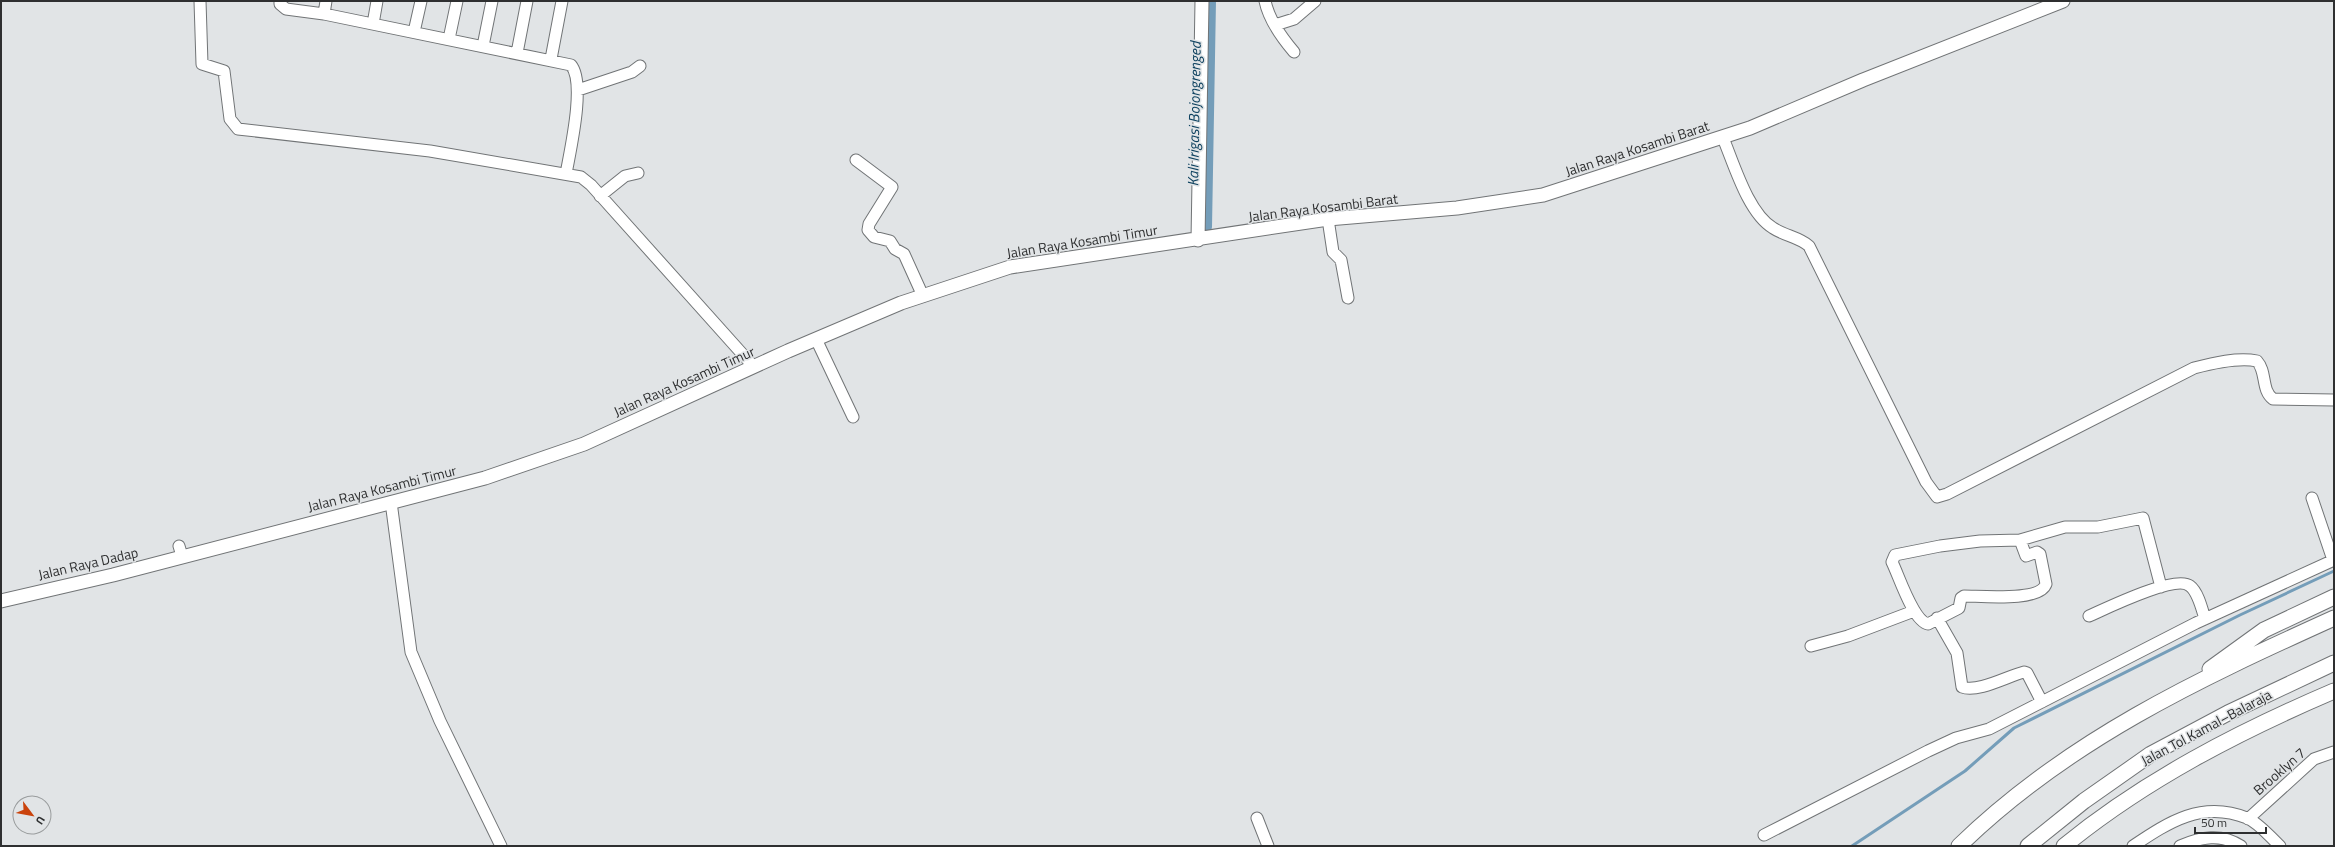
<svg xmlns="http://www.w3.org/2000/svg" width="2335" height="847" viewBox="0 0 2335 847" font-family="'Titillium Web',sans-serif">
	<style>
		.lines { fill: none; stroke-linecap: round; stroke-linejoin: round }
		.stream { stroke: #749db9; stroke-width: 3 }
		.canal { stroke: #749db9; stroke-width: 10 }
		.minor-casing { stroke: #717476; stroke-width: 13 }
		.major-casing { stroke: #717476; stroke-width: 15 }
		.highway-casing { stroke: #717476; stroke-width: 17 }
		.minor { stroke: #fff; stroke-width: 11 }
		.major { stroke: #fff; stroke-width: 13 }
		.highway { stroke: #fff; stroke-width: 15 }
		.labels { text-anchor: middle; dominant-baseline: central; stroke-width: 3; stroke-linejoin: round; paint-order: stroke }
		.street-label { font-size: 14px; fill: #2e2f30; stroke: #e1e4e6 }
		.water-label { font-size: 15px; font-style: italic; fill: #0d415f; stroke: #e1e4e6 }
	</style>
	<rect width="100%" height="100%" fill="#e1e4e6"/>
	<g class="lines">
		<path class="stream" d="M1852 846 1965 771 2014 728 2240 615 2334 571"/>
		<path class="canal" d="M1207 227 1211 1"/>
		<defs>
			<path id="minor" d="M200 1 202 64 224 71 230 119 238 129 430 151 581 177 591 185 754 367
				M280 1V4L286 9 324 14 571 65C586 83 570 151 566 174
				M1265 1C1269 20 1282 38 1294 52
				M324 14 326 1
				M373 24 377 1
				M1275 25 1294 19 1315 1
				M414 32 421 1
				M449 39 457 1
				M483 46 492 1
				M517 53 527 1
				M551 59 562 1
				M578 90 632 72 640 66
				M1723 138C1734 164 1748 213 1773 228 1785 236 1799 237 1809 246L1926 482 1937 497 1947 494 2194 368C2213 363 2238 357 2257 361 2267 372 2261 390 2273 399L2334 400
				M856 160 892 187 869 224 868 230 874 237 890 241 895 249 904 254 923 296
				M600 196 625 176 638 173
				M1328 219 1333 252 1341 260 1348 298
				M816 339 853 417
				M2312 498 2333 560
				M391 502 411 652 440 721 501 846
				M2020 540 2026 556 2037 552 2040 554 2046 584C2040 602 1981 596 1964 596L1961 598 1959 608 1928 624C1913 621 1899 576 1892 562L1895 555 1940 546 1980 541 2020 540 2065 527H2098L2143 518 2161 587
				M179 546 182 556
				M2089 616C2105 609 2176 574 2190 586 2198 592 2202 609 2205 619
				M1937 618 1957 653 1962 687C1978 693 2008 676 2024 672L2027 673 2042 702
				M1811 646 1848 636 1914 611
				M1257 818 1268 846
				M2248 819 2314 759 2334 752
				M1764 835 1928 751 1956 738 1989 729 2196 623 2334 560
				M2133 846C2169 822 2202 800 2247 818 2259 823 2270 837 2280 846
				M2180 846C2201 837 2221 833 2241 846"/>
			<path id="major" d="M1198 240 1202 1
				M1 601 113 575 485 478 584 444 788 351 901 303 1010 267 1328 219 1457 208 1543 195 1750 128 1863 80 2063 1"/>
			<path id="highway" d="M2210 669 2264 630 2334 597
				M1959 846C2068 740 2197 680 2334 618
				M2028 846 2084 801 2151 754 2228 713 2334 663
				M2064 846C2145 780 2238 732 2334 691"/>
		</defs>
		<use href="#minor" class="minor-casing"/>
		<use href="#major" class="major-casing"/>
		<use href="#highway" class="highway-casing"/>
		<use href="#minor" class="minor"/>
		<use href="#major" class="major"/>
		<use href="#highway" class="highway"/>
	</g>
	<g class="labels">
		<g class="street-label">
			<text transform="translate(1637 148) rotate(-18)">Jalan Raya Kosambi Barat</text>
			<text transform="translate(1323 207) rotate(-7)">Jalan Raya Kosambi Barat</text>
			<text transform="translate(1082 241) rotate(-9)">Jalan Raya Kosambi Timur</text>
			<text transform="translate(684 381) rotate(-24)">Jalan Raya Kosambi Timur</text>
			<text transform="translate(382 488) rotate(-14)">Jalan Raya Kosambi Timur</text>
			<text transform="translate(88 563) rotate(-13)">Jalan Raya Dadap</text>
			<text transform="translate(2206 727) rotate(-28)">Jalan Tol Kamal–Balaraja</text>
			<text transform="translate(2279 771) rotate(-41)">Brooklyn 7</text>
		</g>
		<g class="water-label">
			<text transform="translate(1194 114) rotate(-89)">Kali Irigasi Bojongrenged</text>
		</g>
	</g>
	<rect width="2335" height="847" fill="none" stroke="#2e2f30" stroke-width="4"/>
	<g transform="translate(32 815) rotate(122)"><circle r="19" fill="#e1e4e6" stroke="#999c9d"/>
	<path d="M0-3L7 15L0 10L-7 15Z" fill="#ca430c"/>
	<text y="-6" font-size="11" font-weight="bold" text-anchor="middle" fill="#2e2f30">U</text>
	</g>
	<path d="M2195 827v6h71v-6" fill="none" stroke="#2e2f30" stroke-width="2"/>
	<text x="2201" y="827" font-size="12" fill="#2e2f30" stroke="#e1e4e6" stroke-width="3" paint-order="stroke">50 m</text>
</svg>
